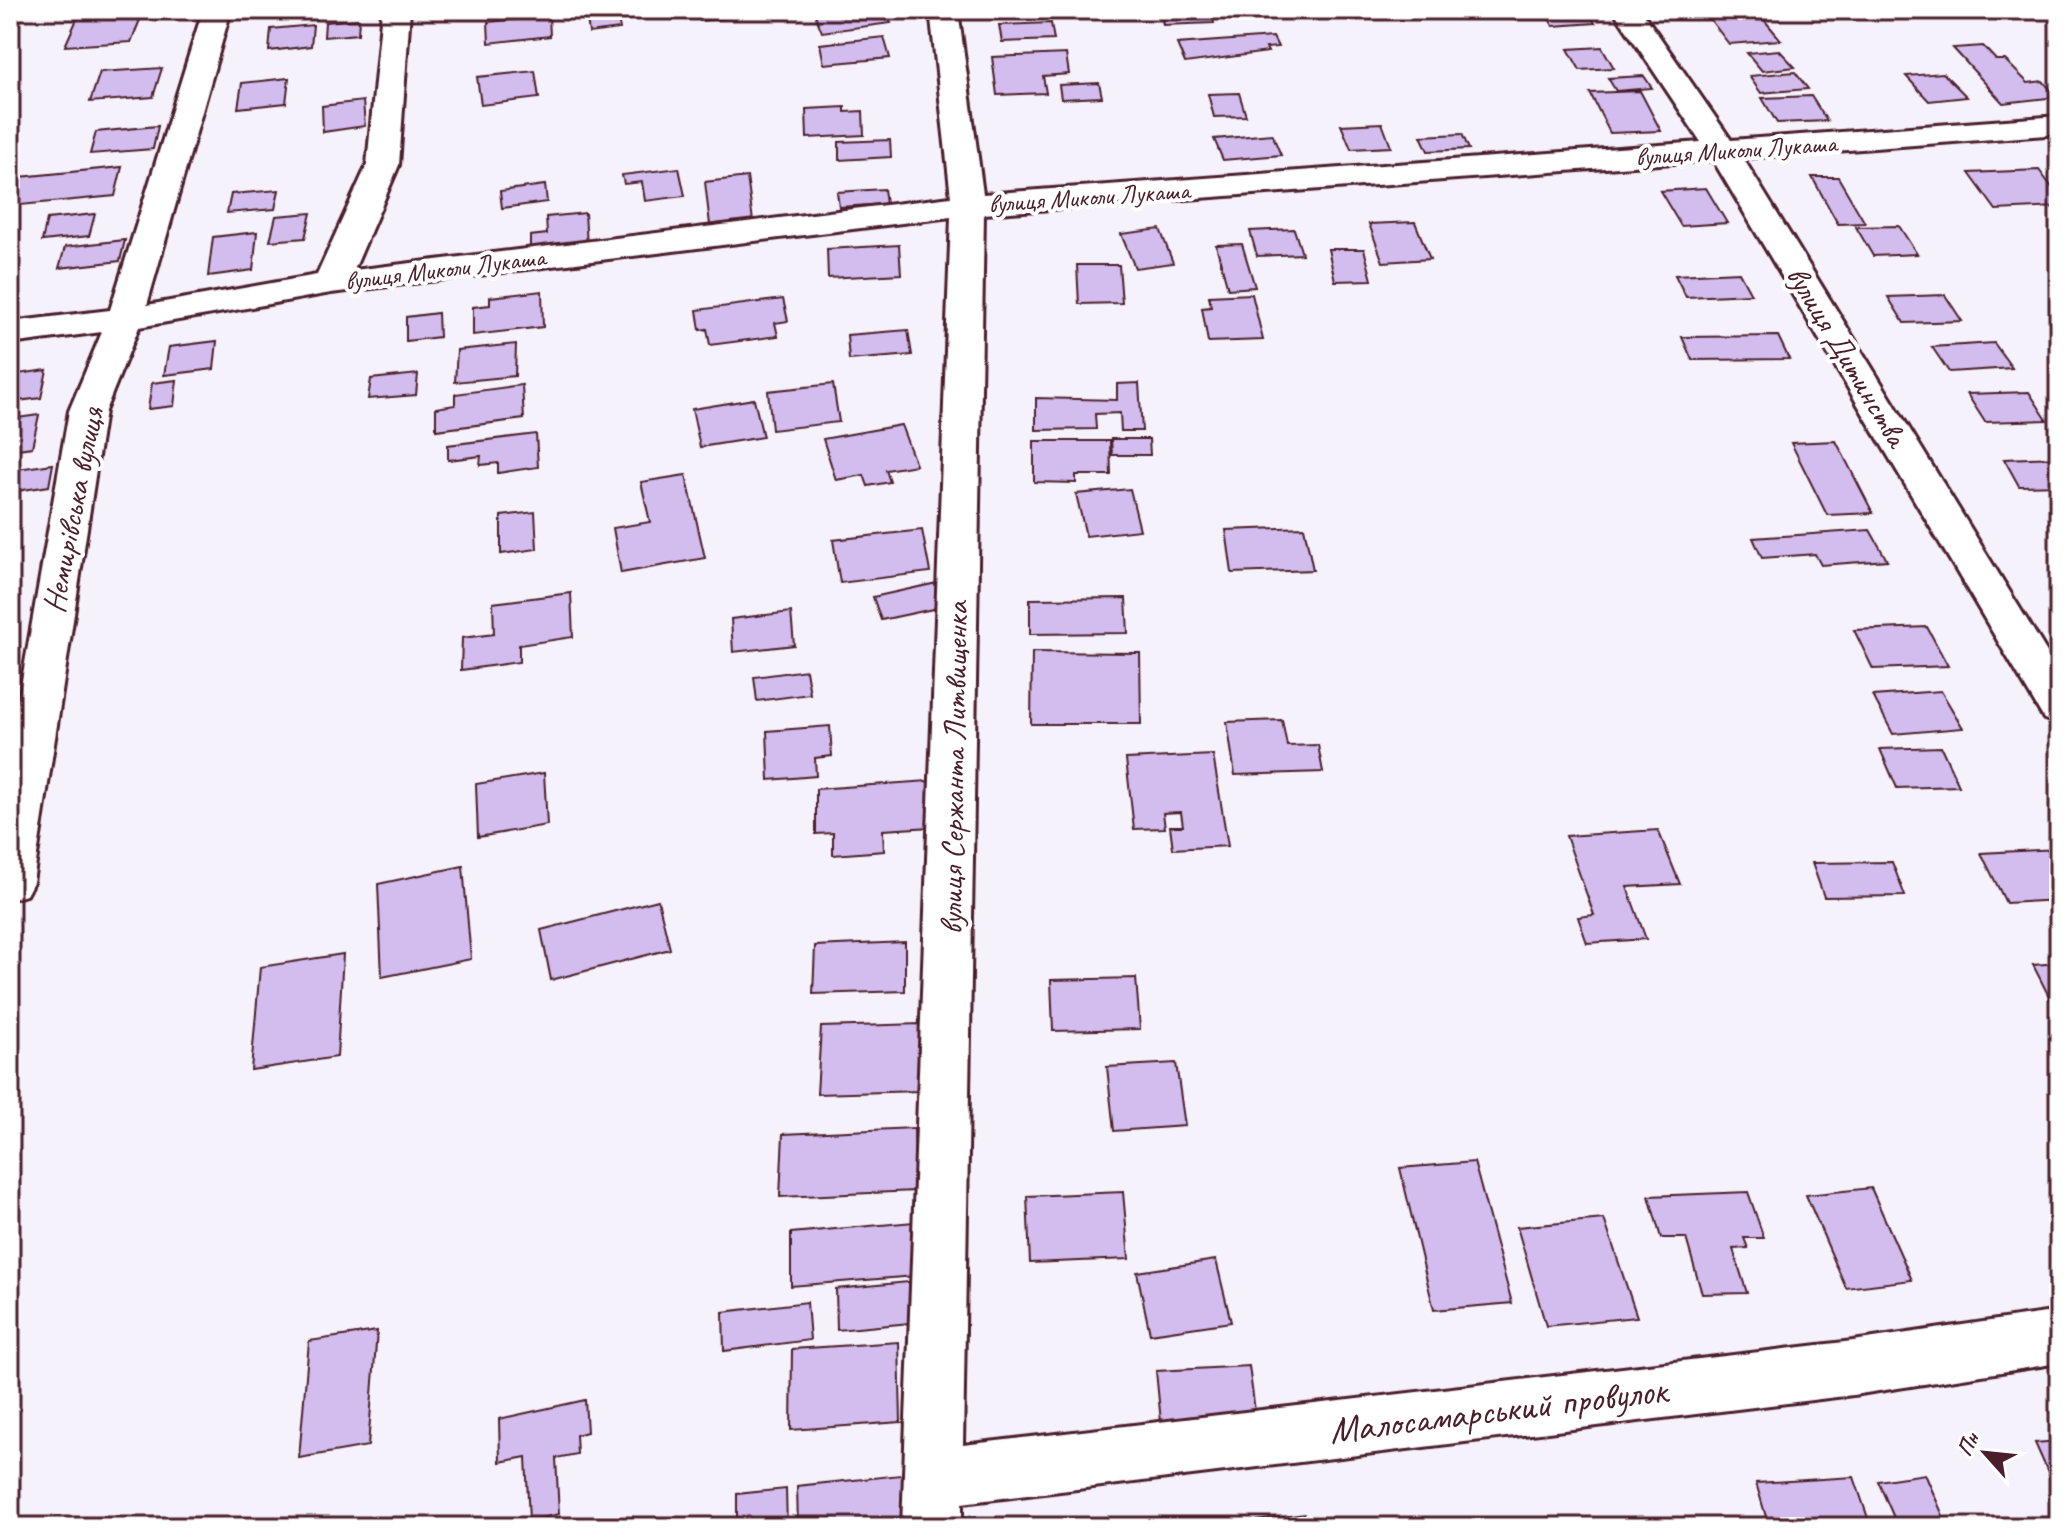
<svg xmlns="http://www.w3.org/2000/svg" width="2069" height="1537" viewBox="0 0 2069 1537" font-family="Caveat,sans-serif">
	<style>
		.building { fill: #d2bdee; stroke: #4a1f2b; stroke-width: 2 }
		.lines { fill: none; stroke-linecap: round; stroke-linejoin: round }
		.street-casing { stroke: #4a1f2b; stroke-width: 6 }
		.street { fill: #fff; fill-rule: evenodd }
		.labels { text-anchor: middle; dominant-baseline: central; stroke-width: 8; stroke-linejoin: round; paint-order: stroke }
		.far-street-label { font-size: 26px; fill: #4a1f2b; stroke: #fff }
		.street-label { font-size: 32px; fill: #4a1f2b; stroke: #fff }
		.near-street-label { font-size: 38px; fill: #4a1f2b; stroke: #fff }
	</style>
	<rect width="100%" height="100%" fill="#f6f2fc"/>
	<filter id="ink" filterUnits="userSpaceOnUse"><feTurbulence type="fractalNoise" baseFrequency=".0125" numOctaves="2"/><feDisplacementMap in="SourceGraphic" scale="16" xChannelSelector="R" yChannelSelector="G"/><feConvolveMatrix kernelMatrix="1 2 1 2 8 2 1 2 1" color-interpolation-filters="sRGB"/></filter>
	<g filter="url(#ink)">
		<path class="building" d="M81 10H144L131 42 65 46Z
			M616 10 620 29 589 33 586 12Z
			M697 10H727L729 18 700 21Z
			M885 10 891 23 822 32 814 12Z
			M1160 10H1211L1214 23 1163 25Z
			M1295 10H1327L1329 16H1297Z
			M1587 10 1595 23 1553 26 1545 11Z
			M1760 15 1781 40 1729 44 1709 18Z
			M549 16 550 36 489 43 488 22Z
			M359 19 358 34 324 37 325 22Z
			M1051 23 1054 40 1002 42 999 25Z
			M313 25 311 46 269 51 271 29Z
			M884 37 890 58 824 64 820 44Z
			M1273 37 1278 47 1266 48 1268 52 1185 63 1177 44Z
			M1983 46 1996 60H2005L2028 83 2043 81 2057 97 2003 103 1953 48Z
			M1602 47 1614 68 1580 70 1568 49Z
			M1779 50 1795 67 1762 71 1747 53Z
			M1066 54 1069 74 1043 76 1046 93 997 95 992 57Z
			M162 68 153 97 90 102 100 72Z
			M535 71 539 98 481 105 477 77Z
			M1795 72 1808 89 1761 93 1749 76Z
			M1943 73 1967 97 1929 101 1906 76Z
			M1644 76 1652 88 1616 91 1608 78Z
			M289 78 286 103 238 108 242 83Z
			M1099 83 1102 97 1061 99 1059 85Z
			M1640 91 1661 131 1610 133 1590 93Z
			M1239 93 1246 116 1214 117 1208 94Z
			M1811 96 1827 121 1777 123 1762 98Z
			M363 101 365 126 323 132 322 106Z
			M845 107V112L863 111 864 135 807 138 806 109Z
			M1382 123 1391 147 1351 149 1341 125Z
			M158 126 153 149 90 154 96 132Z
			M1272 134 1281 155 1223 160 1214 139Z
			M1462 134 1469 149 1428 151 1421 136Z
			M890 140 891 157 839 160V142Z
			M122 167 115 196 10 206V178Z
			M679 168 685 196 645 201 642 182 624 184 622 175Z
			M2039 170 2059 197V207L1996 210 1969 173Z
			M747 177 753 221 710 225 705 182Z
			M1812 177H1838L1865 223 1838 224Z
			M545 185 547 202 502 208 500 191Z
			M1706 188 1727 223 1681 226 1660 191Z
			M884 189 886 204 839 207 837 192Z
			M279 190 275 209 227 213 231 194Z
			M311 213 305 238 270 241 276 216Z
			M585 213 587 246 530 248V236L547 234 546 217Z
			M95 214 89 236 42 241 47 219Z
			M1415 222 1430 259 1383 262 1369 224Z
			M1899 226 1917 254 1873 256 1856 227Z
			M1160 229 1173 263 1135 268 1121 234Z
			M1294 229 1302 254 1257 256 1250 231Z
			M257 232 253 270 208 276 213 237Z
			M125 240 120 261 59 268 65 247Z
			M1242 244 1255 287 1228 289 1216 245Z
			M899 245 901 274 828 278 827 249Z
			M1328 249H1364L1372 280 1335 281Z
			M1077 265H1119L1122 303 1079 304Z
			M1739 272 1751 294 1686 297 1675 275Z
			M542 291 543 327 473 335V307L490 305V297Z
			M1252 294 1263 340 1208 342 1202 308 1211 307 1209 296Z
			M1945 295 1962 321 1904 323 1888 297Z
			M783 299 788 321 775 323 778 336 710 345 707 329 700 330 697 310Z
			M438 313 439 337 406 341V317Z
			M908 330 912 355 849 360 847 335Z
			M1778 336 1789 359 1692 360 1682 337Z
			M217 341 214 369 164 375 169 347Z
			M1994 343 2012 368 1949 372 1932 347Z
			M516 344 515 376 455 382 457 350Z
			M47 370 41 398 10 402V375Z
			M418 374 416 395 368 399 371 379Z
			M177 380 174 406 148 409 152 383Z
			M1139 383 1142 431H1121L1120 413 1095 414 1096 429 1036 430V398L1117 400V384Z
			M833 384 839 422 772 430 768 391Z
			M522 385 524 419 436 430V408L455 405V394Z
			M2029 392 2047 420 1985 422 1967 394Z
			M754 399 763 437 700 447 692 409Z
			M39 415 32 447 10 450V419Z
			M901 425 916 465 886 470 890 482 868 486 864 475 836 480 823 439Z
			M536 434 538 467 498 473V463L480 465 481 456 448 460V445Z
			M1111 439H1149L1150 455H1112Z
			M1034 441H1110L1111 475H1076V483L1034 482Z
			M1836 441 1873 513 1827 515 1791 443Z
			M2059 457V485L2019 486 2004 459Z
			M53 464 49 486 10 492V470Z
			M686 475 705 558 621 573 613 528 650 522 641 482Z
			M1130 489 1140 530 1086 536 1076 494Z
			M535 512 537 549 501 554V516Z
			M1304 527 1313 570 1232 573 1226 530Z
			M922 530 930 572 840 583 833 540Z
			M1870 530 1887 560 1821 565 1815 554 1762 558 1753 538Z
			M937 583 947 606 881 620 873 597Z
			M571 593 573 637 519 645V662L461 670 462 638 494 634 493 603Z
			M1126 598 1128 633 1030 634V599Z
			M791 612 794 645 733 652 731 619Z
			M1927 627 1948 666 1873 669 1854 630Z
			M1032 652 1140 653 1141 724H1031Z
			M806 670 810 694 757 701 754 677Z
			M1941 691 1963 728 1893 734 1873 696Z
			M1282 720 1287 746 1318 745 1323 772 1235 775 1227 722Z
			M830 726 832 756 815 758 816 776 769 780 767 731Z
			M1941 747 1959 786 1897 788 1880 749Z
			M1213 755 1228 846 1173 849 1170 826H1183L1181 812 1163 813 1165 828 1134 829 1126 759Z
			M544 773 547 825 478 837 476 784Z
			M928 781 932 827 883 830 884 851 833 855V833L816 834V789Z
			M1658 830 1680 884 1627 887 1646 939 1587 943 1578 917 1594 915 1566 836Z
			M2059 849V900L2006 903 1981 853Z
			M1892 862 1905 896 1824 897 1812 863Z
			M463 866 471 959 382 977 378 884Z
			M658 900 670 949 551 980 541 930Z
			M905 942V991L813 994 815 946Z
			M343 954 337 1057 251 1070 260 967Z
			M2059 963V1016L2033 965Z
			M1136 978 1140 1029 1053 1031 1051 980Z
			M921 1024 920 1091 817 1094 821 1027Z
			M1176 1063 1185 1126 1114 1131 1107 1067Z
			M914 1128 915 1191 780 1197 783 1134Z
			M1474 1162 1512 1303 1434 1310 1400 1168Z
			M1871 1188 1912 1280 1846 1288 1806 1195Z
			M1123 1192 1129 1259 1030 1263 1027 1196Z
			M1748 1192 1764 1238H1744L1748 1248 1733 1249 1747 1293 1702 1294 1686 1238H1661L1649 1196Z
			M1604 1219 1637 1317 1546 1326 1517 1227Z
			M925 1221 928 1275 791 1286V1233Z
			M1216 1260 1231 1322 1150 1334 1137 1272Z
			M929 1280 931 1321 837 1330 836 1289Z
			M807 1302 810 1340 724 1351 723 1312Z
			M377 1331 368 1446 299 1458 309 1341Z
			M899 1342 901 1422 791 1430 792 1349Z
			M1249 1366 1257 1426 1162 1432 1156 1371Z
			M585 1400 587 1432 576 1435 577 1454 556 1458 559 1514 529 1521 526 1457 500 1462 499 1419Z
			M2059 1441V1497L2035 1443Z
			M910 1474 914 1527H798L797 1486Z
			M1925 1474 1948 1527H1898L1878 1481Z
			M1854 1477 1871 1527H1769L1756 1483Z
			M786 1489 787 1527H737V1494Z
			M1304 1514 1307 1527H1214Z"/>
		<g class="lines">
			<defs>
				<path id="street" d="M203 10H231L147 305 317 275 367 165 382 10H410L399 165 354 270 951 197 930 10H958L983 194 1701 142 1613 10H1641L1731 140 2059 116V134L1743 158 2059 672V724L2044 719 1713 160 984 214 963 1445 1853 1341 2059 1311V1363L1853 1395 962 1503V1527H902L951 217 331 293 139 327 105 411 33 882 26 895 10 900V749L69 411 102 332 10 344V322L110 310Z"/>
			</defs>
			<use href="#street" class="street-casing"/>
			<use href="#street" class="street"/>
		</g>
	</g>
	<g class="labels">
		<g class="far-street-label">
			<text transform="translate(1736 150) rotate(-4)">вулиця Миколи Лукаша</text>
			<text transform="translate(1089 197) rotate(-4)">вулиця Миколи Лукаша</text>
			<text transform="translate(445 269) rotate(-7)">вулиця Миколи Лукаша</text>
		</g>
		<g class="street-label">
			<text transform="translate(1847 356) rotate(59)">вулиця Дитинства</text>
			<text transform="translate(73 510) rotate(-79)">Немирівська вулиця</text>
			<text transform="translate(954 768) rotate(-89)">вулиця Сержанта Литвищенка</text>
		</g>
		<g class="near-street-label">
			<text transform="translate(1498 1410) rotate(-7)">Малосамарський провулок</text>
		</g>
	</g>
	<rect width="2069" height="1537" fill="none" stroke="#fff" stroke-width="40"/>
	<rect x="20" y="20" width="2029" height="1497" fill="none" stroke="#4a1f2b" stroke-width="3" filter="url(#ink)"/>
	<g transform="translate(1985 1453) rotate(297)" stroke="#ffffff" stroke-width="6" paint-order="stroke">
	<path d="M0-6L14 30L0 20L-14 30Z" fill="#4a1f2b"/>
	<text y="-12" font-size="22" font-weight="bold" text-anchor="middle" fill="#4a1f2b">Пн</text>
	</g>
</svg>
